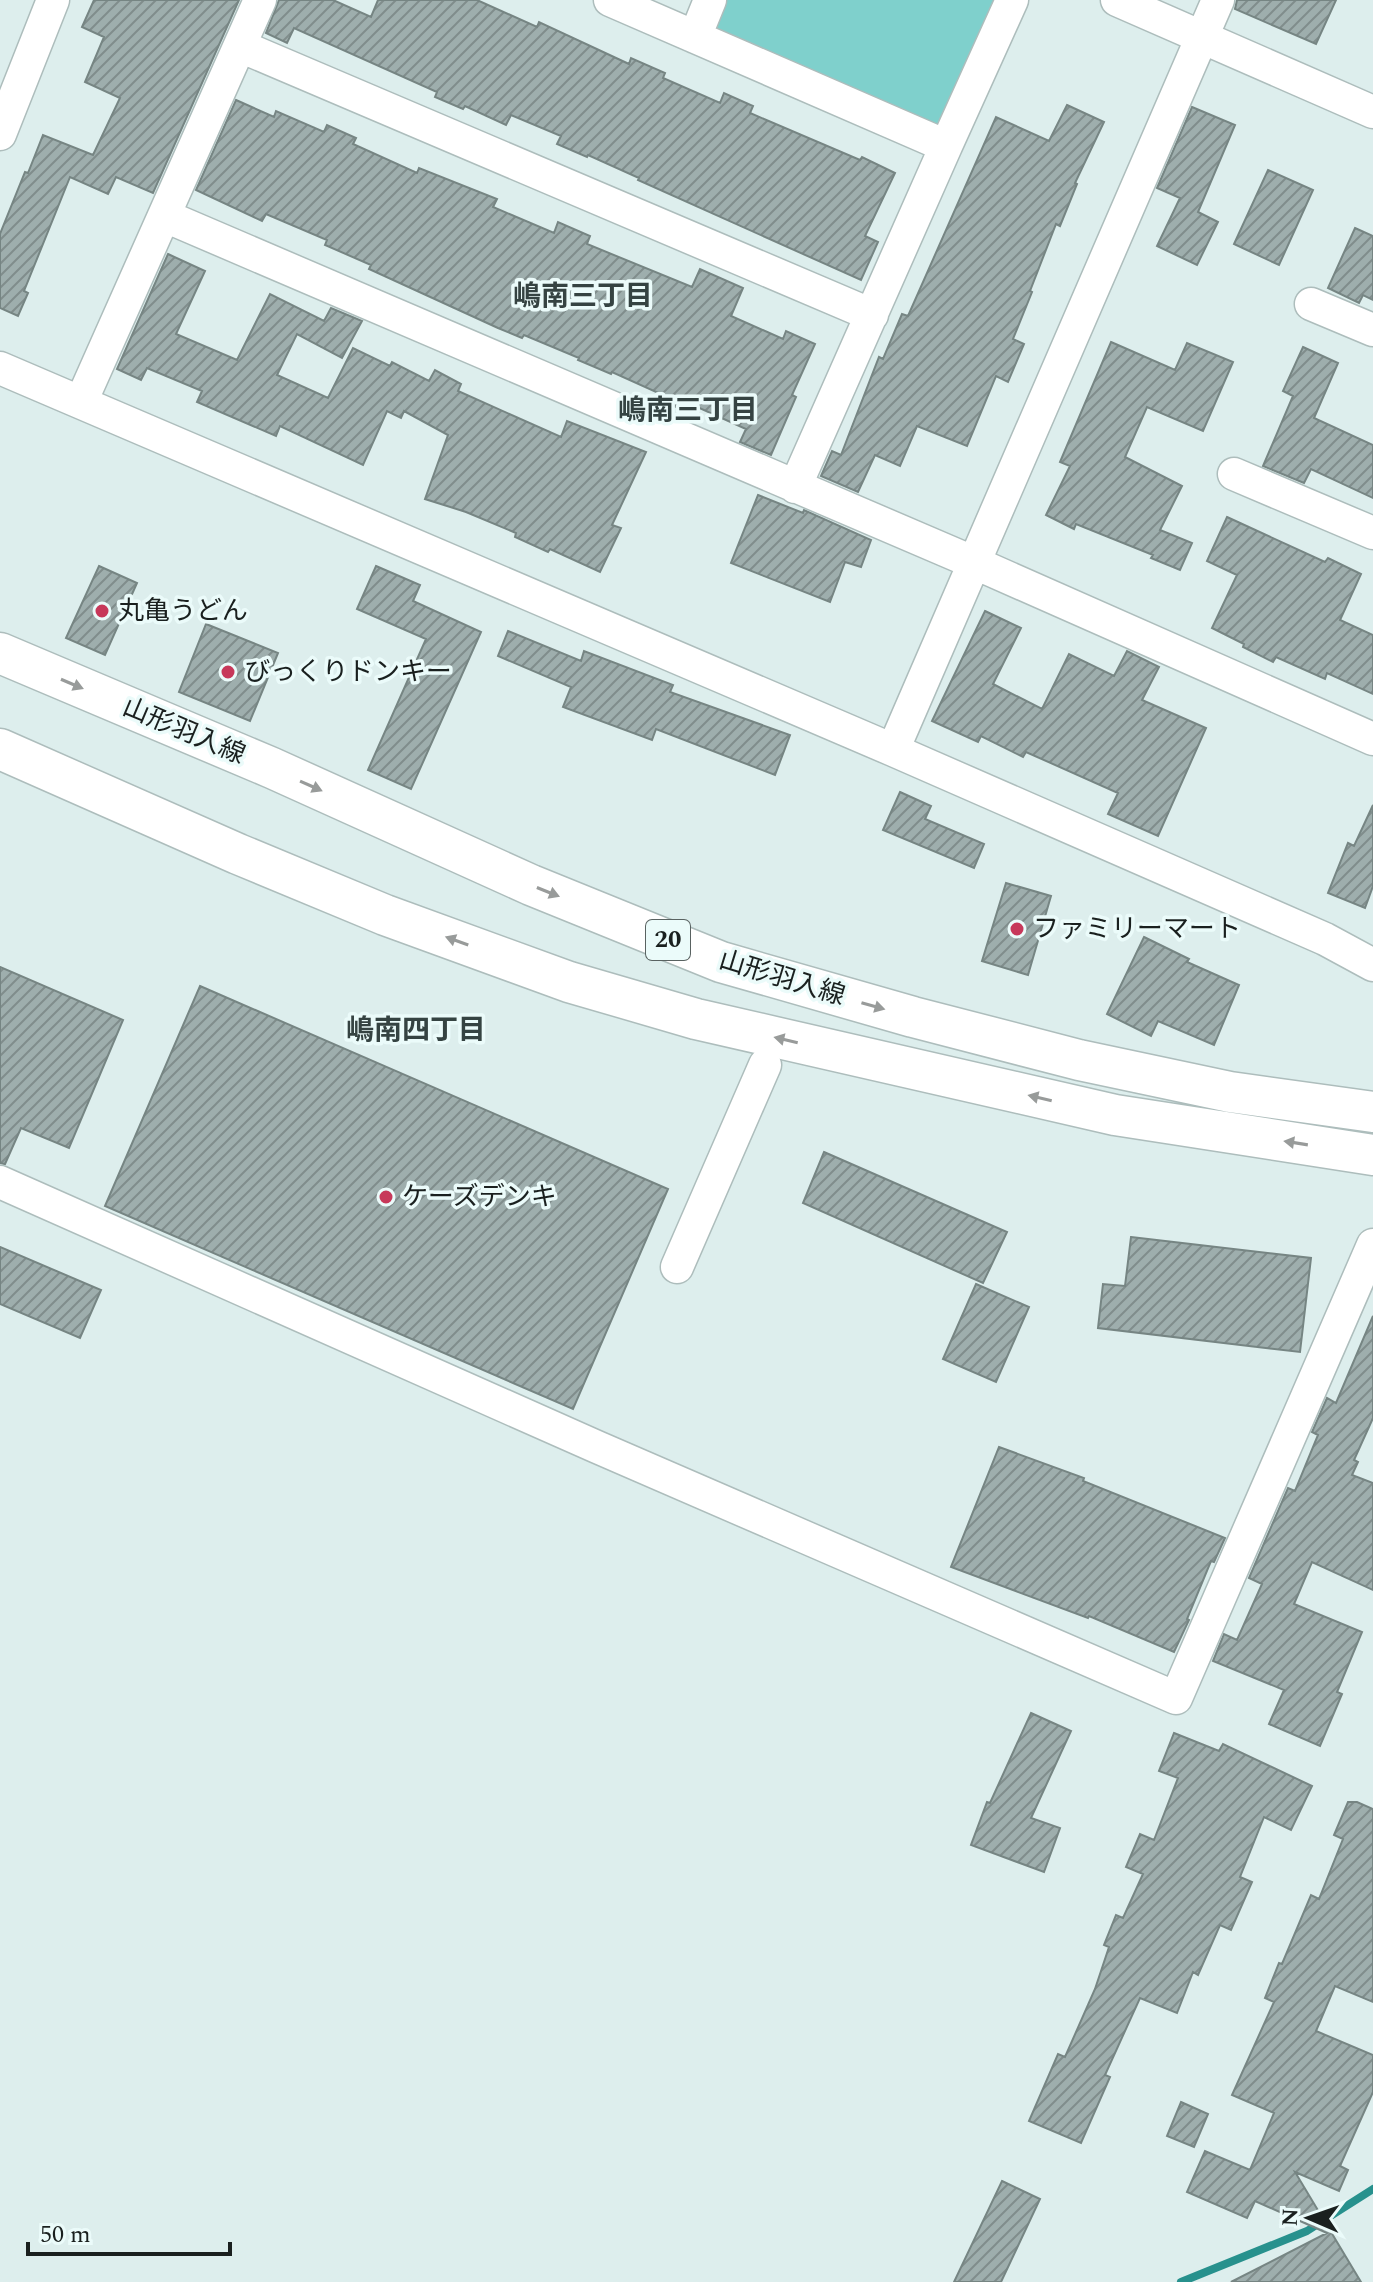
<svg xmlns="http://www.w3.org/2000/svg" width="1373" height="2282" viewBox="0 0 1373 2282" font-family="Spectral,'Noto Sans JP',serif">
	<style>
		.park { fill: #7fd0cc }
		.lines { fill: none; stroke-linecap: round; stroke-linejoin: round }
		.stream { stroke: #27918d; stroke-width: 8 }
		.building { fill: url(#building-hatch); stroke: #768583; stroke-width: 2 }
		.minor-casing { stroke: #adbdbc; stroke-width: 35 }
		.major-casing { stroke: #adbdbc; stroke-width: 43 }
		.minor { stroke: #fff; stroke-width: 32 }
		.major { stroke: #fff; stroke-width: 40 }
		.oneway { fill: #989b9a }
		.poi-dot { fill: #c7385a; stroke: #ebfbfa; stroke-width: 3 }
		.labels { text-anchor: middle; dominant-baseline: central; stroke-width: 7; stroke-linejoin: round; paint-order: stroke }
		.shield { fill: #ebfbfa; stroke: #596261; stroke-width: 2 }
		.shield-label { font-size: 24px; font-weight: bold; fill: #1a201f }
		.poi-label { font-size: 26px; fill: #1a201f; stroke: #ebfbfa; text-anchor: start }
		.street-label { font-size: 26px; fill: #1a201f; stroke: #ebfbfa }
		.neighbourhood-label { font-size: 28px; font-weight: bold; fill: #354342; stroke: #ebfbfa }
	</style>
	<defs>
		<pattern id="building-hatch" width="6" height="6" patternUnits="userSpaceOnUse" patternTransform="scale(2)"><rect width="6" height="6" fill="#9eaead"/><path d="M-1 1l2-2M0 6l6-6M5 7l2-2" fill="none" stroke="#808d8c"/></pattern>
	</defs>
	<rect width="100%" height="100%" fill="#ddeeed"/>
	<path class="park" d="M710 0H1012L946 146 695 37Z"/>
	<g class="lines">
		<path class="stream" d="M1181 2282 1307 2231 1373 2189"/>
	</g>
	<path class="building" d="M94 0H239L153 193 116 177 108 194 70 177 24 291 28 293 18 316 0 308V234L25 172 28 173 43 135 93 155 120 98 85 82 104 37 82 27Z
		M279 0H333L371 17 378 0H477L537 27 539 22 629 64 631 58 665 73 663 78 720 103 724 93 753 106 750 113 860 160 862 157 895 173 865 236 878 242 861 280 638 180 639 178 588 155 587 157 557 144 561 136 511 115 506 125 465 106 463 109 435 97 437 92 294 28 287 43 266 33Z
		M1237 0H1336L1316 44 1235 9Z
		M236 100 274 117 276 111 324 132 327 125 356 138 353 144 417 173 419 168 497 199 493 207 554 233 558 222 590 236 587 244 692 287 700 269 743 288 731 316 783 339 786 331 815 344 792 395 796 397 771 455 740 442 746 429 693 405 689 413 661 400 663 395 612 372 611 374 578 360 579 358 524 335 522 338 498 328 369 269 371 265 325 245 327 240 266 214 262 221 196 190Z
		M1067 105 1104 122 1075 183 1077 184 1060 226 1056 224 1030 291 1032 292 1013 339 1024 344 1008 382 996 376 967 446 917 426 900 466 875 455 858 492 821 476 832 451 841 455 879 357 883 359 902 314 908 316 996 117 1049 141Z
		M1192 107 1235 125 1198 212 1218 222 1197 265 1157 246 1180 198 1157 188Z
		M1268 170 1313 190 1279 265 1234 244Z
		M1355 228 1373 236V300L1363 295 1359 303 1328 288Z
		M168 254 205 271 176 334 237 360 270 294 324 321 331 308 362 321 342 358 297 334 277 375 328 398 353 348 390 366 392 362 429 381 435 370 461 384 458 391 561 437 567 421 646 452 612 525 621 528 600 572 550 549 548 552 515 537 516 533 466 512 425 499 448 435 404 411 401 418 387 411 363 465 280 426 276 436 197 402 202 391 147 368 141 380 117 369Z
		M1111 342 1175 370 1187 343 1233 362 1203 431 1147 407 1125 457 1182 486 1160 530 1192 543 1180 570 1151 558 1153 555 1076 524 1074 529 1046 515 1070 466 1060 462Z
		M1303 347 1338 363 1314 418 1373 445V498L1311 469 1304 483 1263 466 1293 396 1283 391Z
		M758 495 803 513 804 510 871 540 861 567 845 562 830 602 731 563Z
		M1227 517 1325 562 1328 558 1361 574 1340 620 1373 635V694L1327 673 1325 679 1276 657 1273 662 1243 647 1244 644 1212 628 1237 575 1207 561Z
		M99 566 137 583 105 655 66 638Z
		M376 566 420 585 413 601 481 632 411 789 368 770 426 639 357 609Z
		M985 611 1021 628 993 684 1042 709 1069 654 1114 676 1127 651 1159 667 1142 700 1206 728 1158 836 1108 814 1118 793 1026 752 1023 757 981 736 978 742 932 721Z
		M206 624 278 653 250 721 179 692Z
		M508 631 581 661 584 651 673 685 670 692 790 735 775 775 656 729 652 740 563 707 571 687 498 656Z
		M900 792 931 806 925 819 984 844 974 868 883 830Z
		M1373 805V886L1365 908 1328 893 1348 843 1354 846Z
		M1006 883 1051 896 1028 975 982 961Z
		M1144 937 1189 959 1187 962 1239 985 1214 1045 1158 1021 1151 1036 1107 1014Z
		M0 967 123 1020 69 1148 21 1128 5 1164 0 1163Z
		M200 986 668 1189 573 1409 105 1206Z
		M824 1152 1007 1232 983 1283 803 1203Z
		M1131 1237 1311 1258 1300 1352 1098 1328 1103 1284 1125 1286Z
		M0 1247 101 1290 80 1338 0 1304Z
		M976 1284 1029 1307 996 1382 943 1359Z
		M1373 1316V1418L1354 1460 1358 1462 1352 1475 1373 1483V1590L1312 1562 1294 1604 1362 1632 1337 1692 1342 1694 1320 1746 1269 1724 1284 1690 1213 1661 1224 1634 1237 1640 1262 1584 1249 1578 1288 1488 1295 1491 1318 1435 1312 1432 1327 1398 1336 1403Z
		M999 1447 1084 1478 1083 1481 1225 1538 1214 1562 1211 1561 1187 1619 1189 1620 1174 1652 1089 1616 1088 1618 951 1567Z
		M1031 1713 1071 1731 1031 1818 1060 1828 1044 1872 971 1845 987 1802 990 1803Z
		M1174 1733 1219 1751 1223 1744 1312 1786 1291 1830 1264 1817 1240 1877 1252 1882 1231 1930 1220 1925 1198 1975 1193 1972 1177 2013 1140 1998 1105 2075 1110 2077 1081 2143 1029 2121 1058 2054 1065 2057 1095 1989 1109 1947 1104 1945 1116 1915 1123 1918 1143 1874 1126 1867 1140 1834 1154 1840 1178 1778 1159 1771Z
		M1348 1802H1357L1373 1809V2002L1335 1986 1316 2031 1373 2055V2092L1340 2166 1348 2170 1339 2191 1295 2172 1361 2282H1231L1327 2233 1255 2201 1247 2218 1187 2192 1205 2151 1250 2170 1274 2113 1232 2095 1274 2002 1265 1998 1279 1963 1282 1964 1311 1895 1319 1899 1343 1839 1334 1835Z
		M1181 2102 1208 2114 1194 2147 1167 2136Z
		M1002 2181 1040 2199 1001 2282H954Z"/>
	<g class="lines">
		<defs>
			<path id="minor" d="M610 0 946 146 795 487
				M1117 0 1373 112
				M695 37 710 0
				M240 46 872 315
				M0 134 53 0
				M946 146 1012 0
				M165 216 975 563 1373 739
				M1311 304 1373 330
				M0 368 893 750 1325 939 1373 965
				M81 402 260 0
				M1234 474 1373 533
				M893 750 1218 0
				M0 1182 597 1447 1176 1698 1373 1245
				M677 1267 765 1065"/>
			<path id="major" d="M0 653 272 768 531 885 721 962 913 1017 1079 1060 1230 1092 1373 1112
				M0 749 238 854 385 915 569 982 696 1019 1115 1115 1373 1155"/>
		</defs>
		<use href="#minor" class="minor-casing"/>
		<use href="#major" class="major-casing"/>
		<use href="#minor" class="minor"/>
		<use href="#major" class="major"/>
	</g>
	<defs><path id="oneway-solid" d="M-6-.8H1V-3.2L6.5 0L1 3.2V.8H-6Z" transform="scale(2)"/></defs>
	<g class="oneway">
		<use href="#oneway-solid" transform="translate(72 684) rotate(23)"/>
		<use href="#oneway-solid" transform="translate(311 786) rotate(24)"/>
		<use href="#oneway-solid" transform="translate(548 892) rotate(22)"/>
		<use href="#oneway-solid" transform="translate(457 941) rotate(-160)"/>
		<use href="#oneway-solid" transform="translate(873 1006) rotate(16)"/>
		<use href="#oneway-solid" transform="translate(786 1040) rotate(-167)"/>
		<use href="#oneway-solid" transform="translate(1040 1098) rotate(-167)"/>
		<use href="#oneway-solid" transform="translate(1296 1143) rotate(-171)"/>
	</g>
	<g class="poi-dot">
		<circle cx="102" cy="611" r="8"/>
		<circle cx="228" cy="672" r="8"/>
		<circle cx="1017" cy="929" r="8"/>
		<circle cx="386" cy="1197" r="8"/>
	</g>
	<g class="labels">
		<rect class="shield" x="646" y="920" width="44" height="40" rx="6"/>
		<g class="shield-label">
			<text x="668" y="940">20</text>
		</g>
		<g class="poi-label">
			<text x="118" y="611">丸亀うどん</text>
			<text x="244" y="672">びっくりドンキー</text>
			<text x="1033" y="929">ファミリーマート</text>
			<text x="402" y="1197">ケーズデンキ</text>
		</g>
		<g class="street-label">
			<text transform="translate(184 731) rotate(23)">山形羽入線</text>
			<text transform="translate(782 978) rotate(17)">山形羽入線</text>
		</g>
		<g class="neighbourhood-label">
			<text x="583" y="296">嶋南三丁目</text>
			<text x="688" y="410">嶋南三丁目</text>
			<text x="416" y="1030">嶋南四丁目</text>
		</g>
	</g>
	<g transform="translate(1309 2218) rotate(272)" stroke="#ebfbfa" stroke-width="6" paint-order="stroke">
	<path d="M0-6L14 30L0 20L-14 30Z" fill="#1a201f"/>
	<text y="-12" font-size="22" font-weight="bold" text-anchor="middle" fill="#1a201f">N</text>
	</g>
	<path d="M28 2242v12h202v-12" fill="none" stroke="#1a201f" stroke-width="4"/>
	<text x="40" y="2242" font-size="24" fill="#1a201f" stroke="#ebfbfa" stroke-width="6" paint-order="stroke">50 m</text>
</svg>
